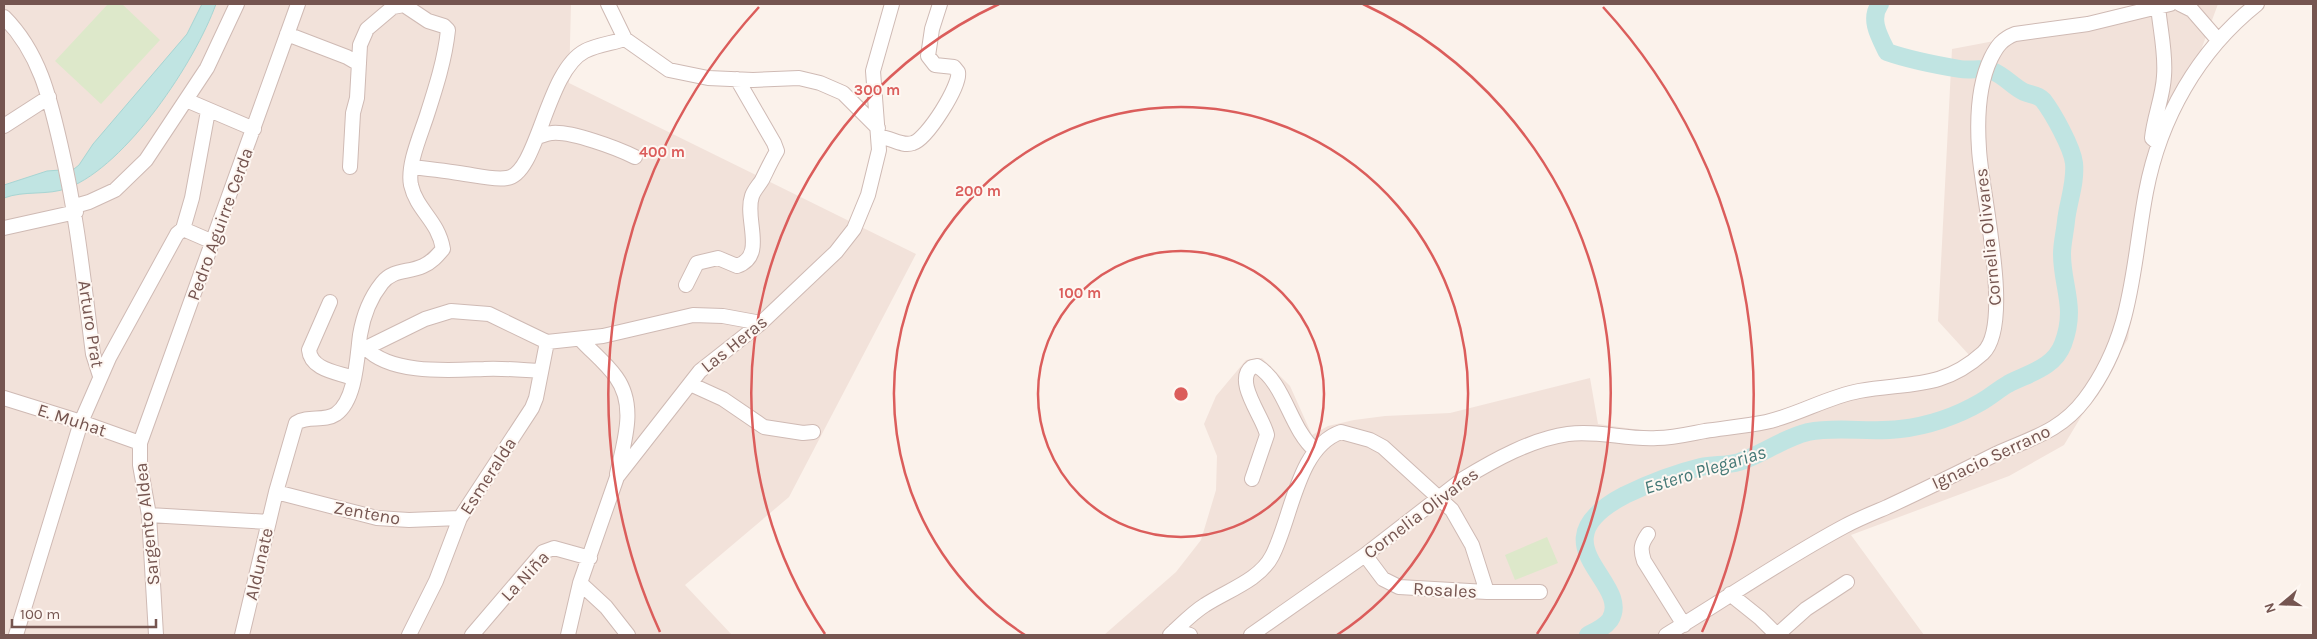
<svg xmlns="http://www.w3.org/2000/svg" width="2317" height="639" viewBox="0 0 2317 639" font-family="Karla,sans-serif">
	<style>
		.residential { fill: #f2e2da }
		.green { fill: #dde8ca }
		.water { fill: #c0e4e2; stroke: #a7d5d3 }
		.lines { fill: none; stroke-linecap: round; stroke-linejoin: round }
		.river { stroke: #c0e4e2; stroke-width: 18 }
		.minor-casing { stroke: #cfbab4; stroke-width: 16 }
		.minor { stroke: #fff; stroke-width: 14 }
		.ring { fill: none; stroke: #db5d5b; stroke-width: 2.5 }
		.labels { text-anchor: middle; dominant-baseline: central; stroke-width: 4; stroke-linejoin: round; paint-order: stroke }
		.street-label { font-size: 18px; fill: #755550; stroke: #fef7f2 }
		.water-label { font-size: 19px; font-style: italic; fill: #447876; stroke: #fef7f2 }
		.centre { fill: #db5d5b; stroke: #fef7f2; stroke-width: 2.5 }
		.ring-label { font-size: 15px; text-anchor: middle; font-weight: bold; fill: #db5d5b; stroke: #fef7f2; stroke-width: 4; stroke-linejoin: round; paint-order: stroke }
	</style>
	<rect width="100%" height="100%" fill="#fbf2eb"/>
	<path class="residential" d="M4 4H571L569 83 916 254 789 497 685 585 732 635H4Z
		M2191 4H2218L2149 191 2128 339 2064 445 2009 476 1851 535 1924 635H1104L1176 572 1201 540 1216 490 1217 456 1204 424 1216 396 1246 360 1262 358 1290 386 1312 435 1328 426 1354 420 1385 416 1450 413 1590 378 1598 424 1654 432 1775 415 1843 387 1923 376 1954 368 1970 356 1938 321 1952 49Z"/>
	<path class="green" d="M108 4H122L160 40 101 104 55 61Z
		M1547 537 1558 563 1515 580 1505 555Z"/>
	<path class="water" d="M202 4H216C195 62 127 165 68 188 47 196 25 190 4 198V185L47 171 74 169 79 165 93 144 187 34Z"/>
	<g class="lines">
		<path class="river" d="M1588 635C1596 631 1605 627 1610 620 1634 582 1531 544 1625 495 1648 484 1676 473 1701 467 1714 464 1726 466 1739 462 1763 454 1783 438 1808 432 1838 426 1870 433 1900 429 1927 426 1957 416 1981 402 1990 397 1999 389 2008 384 2029 373 2054 368 2063 344 2077 307 2062 287 2062 254 2062 243 2065 232 2066 221 2068 202 2076 183 2074 163 2072 147 2053 113 2043 100 2037 94 2031 95 2024 92 2013 87 2004 75 1992 71 1982 67 1971 71 1960 69 1936 65 1910 60 1887 52 1879 36 1869 19 1880 4"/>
		<defs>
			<path id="minor" d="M608 4 625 39
				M2180 4 2192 10 2218 40
				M2158 6C2160 29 2166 53 2164 76 2163 97 2154 117 2152 138L2158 143
				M4 17C40 53 50 99 61 147 77 215 84 284 93 354L100 376
				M287 34 347 57 359 64
				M186 100 254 129
				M4 126 49 97
				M537 137C542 136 547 133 552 133 571 131 617 148 635 157
				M879 137C891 137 901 147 913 143 927 139 961 85 958 72L954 67 935 65 928 56 932 29 940 4
				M412 167C430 169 448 171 465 174 478 176 494 180 507 178 538 174 546 71 585 51 596 45 613 43 625 39L669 70 708 78 753 80 799 78 820 83 843 93 878 128
				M75 206 89 202 115 190 146 160 207 68 237 4
				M4 228 76 212
				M183 229 192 198 208 111
				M183 229 213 242
				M686 285 697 263 718 258 737 266C767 256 744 219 752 196 754 190 759 185 762 180 767 170 771 161 777 151L774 143 737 79
				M330 302 309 350C311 370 337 372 353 378
				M581 340C592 352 606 363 616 377 637 406 624 442 617 474
				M360 347 366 348 425 319 451 311 489 314 547 342 603 336 693 315 723 316 761 323
				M366 348C391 375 451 370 484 369 503 368 522 370 541 371
				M690 384 723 399 764 427 803 433 813 432
				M4 398 81 422 140 443
				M1252 479 1267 435C1264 418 1233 381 1252 367L1257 366C1285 383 1290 429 1315 450
				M276 492 377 518 409 520 460 518
				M149 515 269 522
				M1648 534C1641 544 1640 549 1644 561L1684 625
				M1365 555 1383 579 1399 587 1487 592H1540
				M580 583 606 607 628 635
				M1730 594 1760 618 1777 635
				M1175 630 1190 635
				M16 635 81 422 109 358 177 234 183 229
				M156 635 149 515 140 465V443L298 4
				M242 635 276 492 296 423C308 415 324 422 336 414 356 400 357 357 360 335 363 317 370 298 382 283 393 269 408 273 423 266 432 262 437 256 443 249 438 220 417 211 411 185 407 165 421 134 427 115 436 87 445 59 448 30L444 26 428 21 404 5 393 7 367 29 360 45 357 98 353 113 350 167
				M409 635 436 581 460 518 532 408 536 398 547 342
				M472 635 543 552 554 548 590 558
				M568 635 580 583 617 477 700 371 761 323 836 252 854 229 868 195 879 150 873 71 892 4
				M1170 635C1181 625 1192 613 1205 605 1226 591 1260 580 1272 556 1292 518 1297 447 1341 432L1370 440 1383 447 1452 510 1472 545 1487 592
				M1251 635 1365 555 1463 479C1494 460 1532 439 1568 434 1598 430 1627 440 1657 438 1673 438 1689 434 1705 431 1725 428 1746 426 1766 422 1798 415 1827 397 1859 391 1908 382 1942 390 1983 353 2014 324 1981 192 1979 149 1977 120 1978 85 1991 58 1997 46 2002 39 2015 34L2088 24 2170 4
				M1666 635C1726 599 1783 559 1845 526 1858 519 1873 513 1887 507 1924 490 1960 472 1996 454 2031 438 2060 432 2085 399 2134 334 2132 266 2146 192 2160 118 2198 51 2257 4
				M1777 635 1806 609 1847 582"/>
		</defs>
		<use href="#minor" class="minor-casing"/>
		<use href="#minor" class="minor"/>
	</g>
	<g class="ring">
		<circle cx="1181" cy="394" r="143"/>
		<path d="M1025 635A287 287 0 1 1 1337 635"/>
		<path d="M825 634A430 430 0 0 1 999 4M1363 4A430 430 0 0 1 1537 634"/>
		<path d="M660 632A573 573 0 0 1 759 7M1603 7A573 573 0 0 1 1702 632"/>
	</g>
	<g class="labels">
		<g class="street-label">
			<text transform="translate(220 224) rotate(-70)">Pedro Aguirre Cerda</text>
			<text transform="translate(1988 237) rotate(-96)">Cornelia Olivares</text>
			<text transform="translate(91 324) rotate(81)">Arturo Prat</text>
			<text transform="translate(734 344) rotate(-39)">Las Heras</text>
			<text transform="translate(72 420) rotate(18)">E. Muhat</text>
			<text transform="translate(1991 457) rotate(-25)">Ignacio Serrano</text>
			<text transform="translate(488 476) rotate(-57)">Esmeralda</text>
			<text transform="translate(367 513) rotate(10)">Zenteno</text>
			<text transform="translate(1421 513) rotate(-37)">Cornelia Olivares</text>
			<text transform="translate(147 524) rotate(-96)">Sargento Aldea</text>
			<text transform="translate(259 564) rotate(-77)">Aldunate</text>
			<text transform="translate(525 576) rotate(-47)">La Niña</text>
			<text transform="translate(1445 590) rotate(3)">Rosales</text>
		</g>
		<g class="water-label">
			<text transform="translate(1705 470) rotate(-17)">Estero Plegarias</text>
		</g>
	</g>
	<circle cx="1181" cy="394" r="8" class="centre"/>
	<g class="ring-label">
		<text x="877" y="95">300 m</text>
		<text x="662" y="157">400 m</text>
		<text x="978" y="196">200 m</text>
		<text x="1080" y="298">100 m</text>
	</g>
	<rect width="2317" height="639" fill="none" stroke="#755550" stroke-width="10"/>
	<g transform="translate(2282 604) rotate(251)" stroke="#fef7f2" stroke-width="4" paint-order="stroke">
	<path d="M0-4L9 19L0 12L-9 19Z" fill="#755550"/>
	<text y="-8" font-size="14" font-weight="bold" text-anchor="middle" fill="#755550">N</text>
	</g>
	<path d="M12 619v8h144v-8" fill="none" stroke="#755550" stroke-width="2.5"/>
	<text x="20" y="619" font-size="15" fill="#755550" stroke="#fef7f2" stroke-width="4" paint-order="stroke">100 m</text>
</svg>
